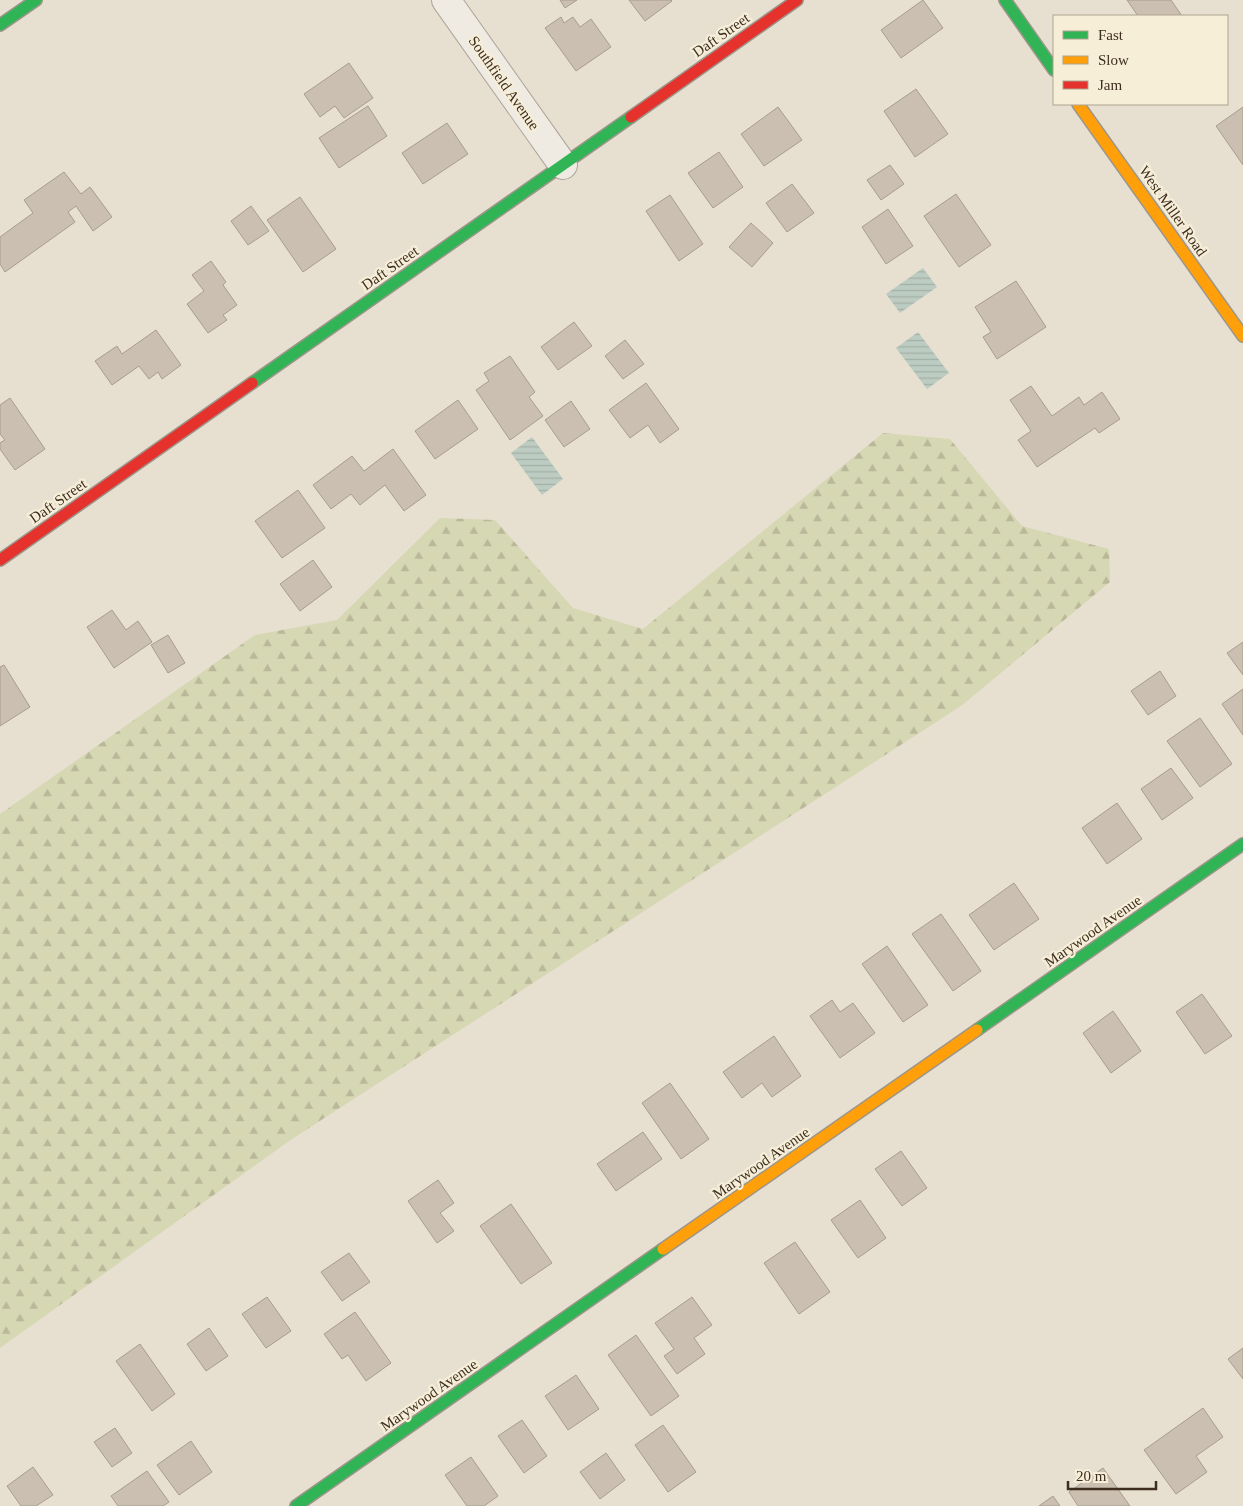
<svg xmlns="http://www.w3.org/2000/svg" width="1243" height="1506" viewBox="0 0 1243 1506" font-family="'Times New Roman',serif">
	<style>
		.forest { fill: url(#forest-firs) }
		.water { fill: url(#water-rules) }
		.building { fill: #cbbfb2; stroke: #a89c90 }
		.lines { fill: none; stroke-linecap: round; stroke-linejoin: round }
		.street-casing { stroke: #ada599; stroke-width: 30 }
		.fast-casing { stroke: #9c958a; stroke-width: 14 }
		.slow-casing { stroke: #9c958a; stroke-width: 14 }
		.jam-casing { stroke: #9c958a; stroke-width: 14 }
		.street { stroke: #efebe3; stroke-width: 28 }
		.fast { stroke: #30b455; stroke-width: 11 }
		.slow { stroke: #ff9f0a; stroke-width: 11 }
		.jam { stroke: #e5322d; stroke-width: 11 }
		.labels { text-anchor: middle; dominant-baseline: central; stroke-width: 4.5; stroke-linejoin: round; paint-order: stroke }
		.street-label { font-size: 15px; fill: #3d2e20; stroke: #f7eed8 }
	</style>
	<defs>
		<pattern id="forest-firs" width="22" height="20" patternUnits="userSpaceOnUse" patternTransform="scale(1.25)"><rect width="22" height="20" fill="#d6d7b3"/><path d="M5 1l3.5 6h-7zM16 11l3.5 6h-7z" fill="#b9b99a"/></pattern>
		<pattern id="water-rules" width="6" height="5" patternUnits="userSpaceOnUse" patternTransform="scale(1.25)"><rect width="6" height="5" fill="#bcccc2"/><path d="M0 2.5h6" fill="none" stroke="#a2b0a6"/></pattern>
	</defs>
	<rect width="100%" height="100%" fill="#e7e0d1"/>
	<path class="forest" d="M883 433 950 439 1022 526 1109 549 1110 582 961 706 292 1139 0 1348V814L255 635 337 620 440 518 495 520 573 608 643 629Z"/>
	<path class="water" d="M923 268 937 287 900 313 886 294Z
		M918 332 949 373 927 389 896 348Z
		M532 437 563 479 542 495 511 453Z"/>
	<path class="building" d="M560 0H577L565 8Z
		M629 0H671L672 1 645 21Z
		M923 0 943 28 901 58 881 30Z
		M1127 0H1171L1182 16H1138Z
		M561 17 564 23 573 17 580 27 591 19 611 47 576 71 545 28Z
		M349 63 373 98 344 118 335 106 320 117 304 94Z
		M916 89 948 134 915 157 884 111Z
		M368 106 387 136 339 168 319 138Z
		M778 107 802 140 764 166 741 134Z
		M1243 107V165L1216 126Z
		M447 123 468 154 423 184 402 153Z
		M719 152 743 187 713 208 688 173Z
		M890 165 904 184 881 200 867 180Z
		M64 172 81 194 90 187 112 217 93 231 76 206 68 212 75 222 5 272 0 264V237L33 213 24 200Z
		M792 184 814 213 787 232 766 203Z
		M956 194 991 245 959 267 924 216Z
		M670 195 703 244 679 261 646 211Z
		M300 197 336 249 303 272 267 220Z
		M251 206 269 231 248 245 231 221Z
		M888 209 913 246 886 264 862 227Z
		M751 223 773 243 752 267 729 247Z
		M211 261 226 282 223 285 237 305 223 315 227 320 208 333 187 304 204 291 192 275Z
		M1016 281 1046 327 997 359 983 337 991 332 975 307Z
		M574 322 592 346 558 370 541 347Z
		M156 330 181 365 162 379 158 372 149 379 139 366 112 385 95 361 117 346 122 354Z
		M625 340 644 364 623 379 605 356Z
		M510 356 535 392 529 397 543 416 510 440 476 390 489 381 484 373Z
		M646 383 679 429 660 443 648 425 630 438 609 410Z
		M1031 386 1052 416 1079 397 1084 405 1102 392 1120 419 1099 433 1095 428 1037 467 1018 440 1031 431 1010 400Z
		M10 398 45 449 15 470 0 449V443L5 440 0 434V405Z
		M458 400 478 429 435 459 415 431Z
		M571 401 590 429 564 447 545 420Z
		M393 449 426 495 404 511 385 485 360 505 351 494 331 509 313 485 352 456 364 471Z
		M298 490 325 528 282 558 255 521Z
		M313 560 332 587 300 611 280 584Z
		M112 610 126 630 138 621 152 642 114 668 87 627Z
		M168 635 185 663 168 673 151 645Z
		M1243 642V675L1227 653Z
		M4 665 30 707 0 726V667Z
		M1160 671 1176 696 1148 715 1131 691Z
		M1243 689V735L1222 704Z
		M1200 718 1232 764 1200 787 1167 741Z
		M1171 768 1193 798 1162 820 1141 789Z
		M1117 803 1142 839 1107 864 1082 828Z
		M1014 883 1039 919 994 950 969 915Z
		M941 914 981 971 953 991 912 934Z
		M887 946 928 1005 903 1022 862 964Z
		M1202 994 1232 1036 1205 1054 1176 1012Z
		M832 1000 840 1012 853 1003 875 1033 840 1058 810 1016Z
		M1113 1011 1141 1051 1111 1073 1083 1033Z
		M774 1036 801 1076 772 1097 762 1083 742 1098 723 1072Z
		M670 1083 709 1139 681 1159 642 1103Z
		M643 1132 662 1159 616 1191 597 1164Z
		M901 1151 927 1188 902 1206 875 1169Z
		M438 1180 454 1203 440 1213 454 1231 437 1243 408 1201Z
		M860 1200 886 1238 858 1258 831 1220Z
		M511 1204 552 1263 521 1284 480 1226Z
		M795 1242 830 1292 799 1314 764 1263Z
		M349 1253 370 1282 342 1301 321 1272Z
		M267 1297 291 1331 266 1348 242 1314Z
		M692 1297 712 1325 694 1338 705 1354 677 1374 664 1356 674 1349 655 1323Z
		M355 1312 391 1363 366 1381 348 1355 342 1359 324 1334Z
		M209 1328 228 1356 206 1371 187 1344Z
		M636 1335 679 1396 651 1416 608 1355Z
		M140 1344 175 1394 152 1411 116 1361Z
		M1243 1348V1379L1228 1359Z
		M576 1375 599 1409 568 1430 545 1396Z
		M1203 1408 1223 1437 1196 1456 1207 1472 1176 1494 1144 1450Z
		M522 1420 547 1456 524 1473 498 1436Z
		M663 1425 696 1472 668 1492 635 1445Z
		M115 1428 132 1453 112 1467 94 1442Z
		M191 1441 212 1472 179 1495 157 1465Z
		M606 1453 625 1480 600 1499 580 1472Z
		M471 1457 498 1496 484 1506H467L445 1475Z
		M33 1467 53 1495 36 1506H21L7 1486Z
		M1103 1468 1130 1506H1078L1069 1492Z
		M147 1471 169 1502 163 1506H118L111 1496Z
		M1053 1496 1060 1506H1039Z"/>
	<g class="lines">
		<defs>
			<path id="street" d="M446 0 563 165"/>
			<path id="fast" d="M1005 0 1054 70
				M0 25 36 0
				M252 383 631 117
				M977 1030 1243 844
				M296 1506 663 1249"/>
			<path id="slow" d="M1078 104 1243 336
				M663 1249 977 1030"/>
			<path id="jam" d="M631 117 797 0
				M0 560 252 383"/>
		</defs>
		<use href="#street" class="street-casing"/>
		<use href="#fast" class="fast-casing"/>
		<use href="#slow" class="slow-casing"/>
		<use href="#jam" class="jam-casing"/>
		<use href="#street" class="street"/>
		<use href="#fast" class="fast"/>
		<use href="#slow" class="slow"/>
		<use href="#jam" class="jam"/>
	</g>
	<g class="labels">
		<g class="street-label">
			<text transform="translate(721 35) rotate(-35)">Daft Street</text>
			<text transform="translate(504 83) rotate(55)">Southfield Avenue</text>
			<text transform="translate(1173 211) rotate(55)">West Miller Road</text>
			<text transform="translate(390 268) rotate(-35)">Daft Street</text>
			<text transform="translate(58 501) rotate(-35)">Daft Street</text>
			<text transform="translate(1093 931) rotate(-35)">Marywood Avenue</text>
			<text transform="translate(761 1163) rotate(-35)">Marywood Avenue</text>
			<text transform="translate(429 1395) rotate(-35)">Marywood Avenue</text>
		</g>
	</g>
	<rect x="1053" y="15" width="175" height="90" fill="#f7eed8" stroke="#ada18e"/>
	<rect x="1063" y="31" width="25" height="8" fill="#30b455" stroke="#ada18e"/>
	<text x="1098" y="40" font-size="15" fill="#3d2e20">Fast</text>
	<rect x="1063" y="56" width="25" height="8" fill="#ff9f0a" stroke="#ada18e"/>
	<text x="1098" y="65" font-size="15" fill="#3d2e20">Slow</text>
	<rect x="1063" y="81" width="25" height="8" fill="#e5322d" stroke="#ada18e"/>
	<text x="1098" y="90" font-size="15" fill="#3d2e20">Jam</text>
	<path d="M1068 1481v8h88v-8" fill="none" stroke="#3d2e20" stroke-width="2.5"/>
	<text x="1076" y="1481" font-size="15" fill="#3d2e20" stroke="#f7eed8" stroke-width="4" paint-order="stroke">20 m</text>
</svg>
